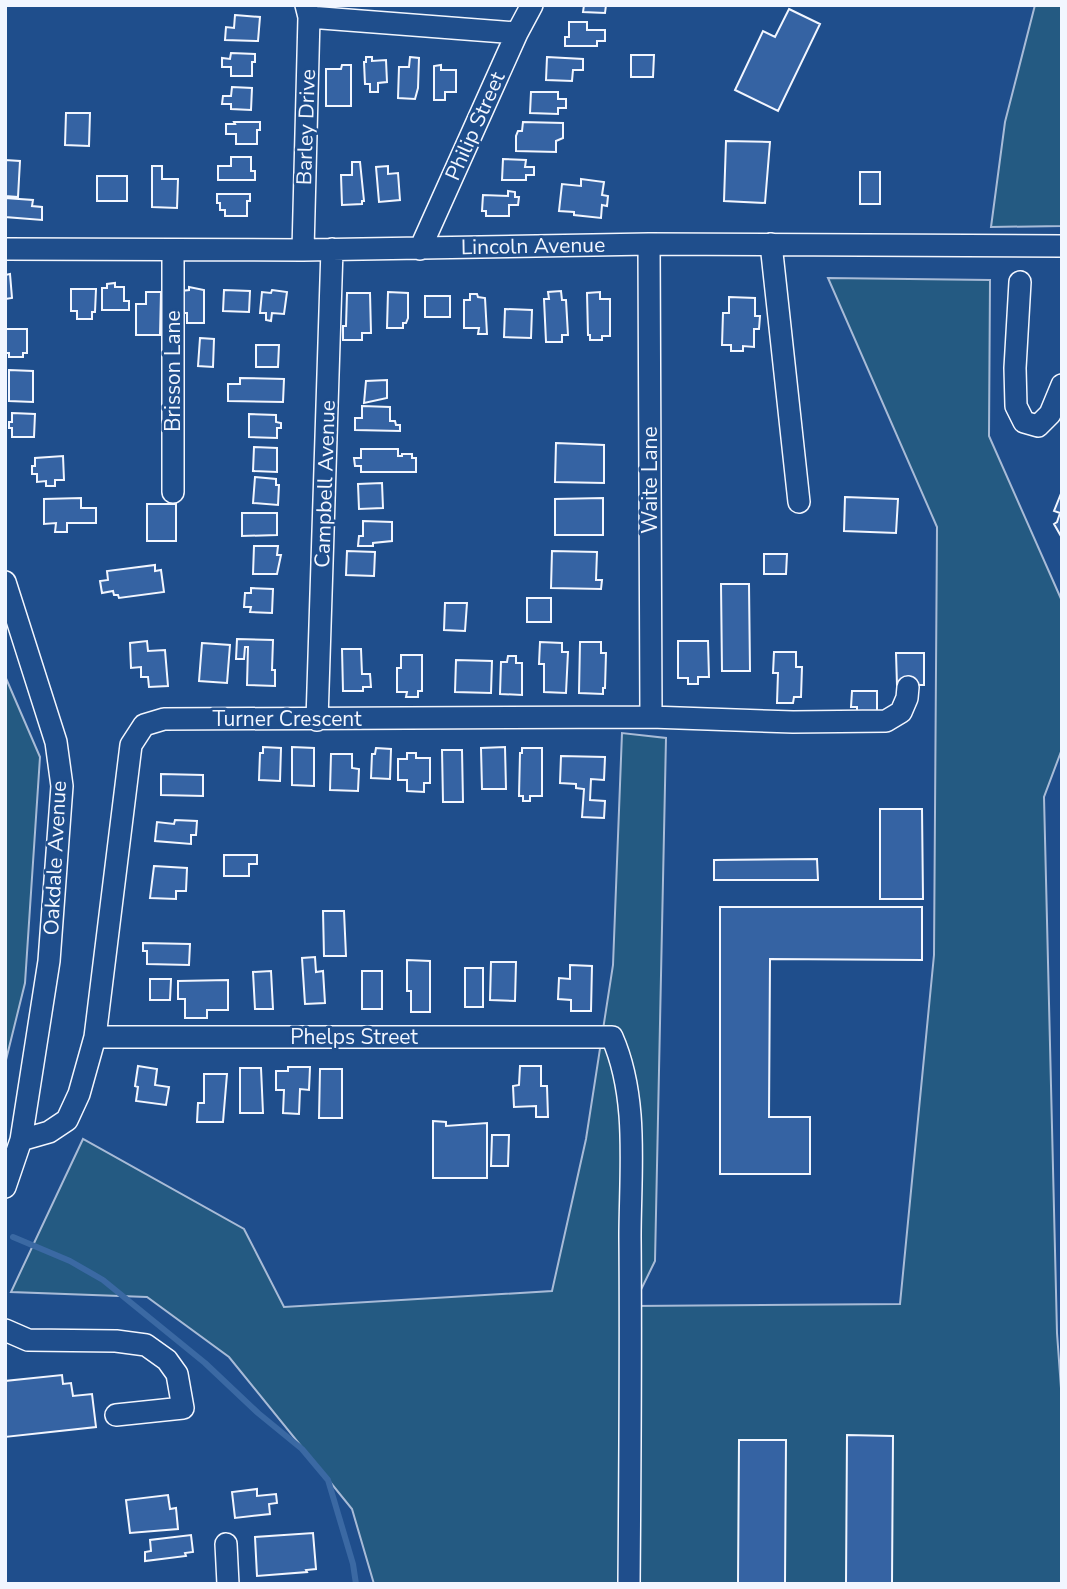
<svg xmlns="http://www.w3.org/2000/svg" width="1067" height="1589" viewBox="0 0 1067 1589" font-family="'Nunito Sans',sans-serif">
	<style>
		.green { fill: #245a82; stroke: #a8bbd7; stroke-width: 2 }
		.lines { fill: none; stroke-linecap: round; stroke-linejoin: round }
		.stream { stroke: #3b69a3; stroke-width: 6 }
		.building { fill: #3563a3; stroke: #f2f6ff; stroke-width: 2 }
		.minor-casing { stroke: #f2f6ff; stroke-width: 24 }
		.minor { stroke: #1f4e8c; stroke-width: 21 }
		.labels { text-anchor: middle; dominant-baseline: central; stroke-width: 5; stroke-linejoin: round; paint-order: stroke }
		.street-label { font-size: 21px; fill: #f2f6ff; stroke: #1f4e8c }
	</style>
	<rect width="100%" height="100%" fill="#1f4e8c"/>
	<path class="green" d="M1035 5H1062V226L991 227 1005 122Z
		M828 278 990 280 989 436 1062 601V749L1044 797 1057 1333 1062 1402V1584H374L352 1509 229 1357 147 1297 11 1292 83 1139 244 1229 284 1307 552 1291 586 1139 613 965 622 733 666 738 655 1261 633 1306 900 1304 934 955 937 527Z
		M5 676 40 757 25 983 5 1064Z"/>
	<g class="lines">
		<path class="stream" d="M13 1237 70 1261 103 1280 205 1363 258 1413 302 1449 328 1480 353 1564 356 1584"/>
	</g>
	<path class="building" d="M584 5H606L605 13 583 12Z
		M789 9 820 24 778 111 735 90 763 31 775 37Z
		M235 15 260 17 258 41 225 40 226 27 234 28Z
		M569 22H587V30H605V41H597V46H565V37H569Z
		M231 53 255 54V62H252V76H231V67H222V58L230 59Z
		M631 55H654L653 77H631Z
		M366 57H372V61L386 60 387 82 378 83V92H370V84H365L364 62H366Z
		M410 57 419 58 418 88 415 99 398 98 399 67H409Z
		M547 57 583 59V70H573L572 81 546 80Z
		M342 65H351V106H326V69H341Z
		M441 65V70H456V92H445V100H434V66Z
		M232 87 252 88 251 110 231 109V104H222L223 96H231Z
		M531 92H558V99H566V108H558V114L530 113Z
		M66 113H90L89 146 65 145Z
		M234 122H260V130H257V144H236V134H226V124H235Z
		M523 122 563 123V138L556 141V152L516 151V136L518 131H522Z
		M726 141 770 142 765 203 724 201Z
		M231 157H251V171H255V180H218V166H231Z
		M503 159 526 160 525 167H534V175H526V180H502Z
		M5 160 20 161 18 197 5 196Z
		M352 162H360L364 201H362V204L342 205 341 175H352Z
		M152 166H162V179H178L177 208 152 207Z
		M388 166V174L398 173 400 200 379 202 376 167Z
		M860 172H880V204H860Z
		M97 176H127V201H97Z
		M581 179 604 182 602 195 608 196 607 206 602 205 601 218 574 215V212L559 211 562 184 581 186Z
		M508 191 515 192V197H519L518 205H509V216H486V211H482L483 195 508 196Z
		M217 194H250V201H247V216H225V210H220V203H217Z
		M5 198 33 200 32 206 42 207V220L5 217Z
		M10 274 12 298 5 299V275Z
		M115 283V287H124V301H129V310H102V288H107V284Z
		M189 287 204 290V323H187V313H181V291L189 290Z
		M71 289H96L95 312H92V319H77V311H71Z
		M224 290 250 291 249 312 223 311Z
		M272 290 287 292 284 314 272 313 271 321 266 320V313H260L262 292 271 293Z
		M561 291 562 300H566L568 335H562V342H546L544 299H549L548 292Z
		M146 292H161L160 335H136V304H146Z
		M388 292 408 293V318L406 323H403V328H387Z
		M600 292V299H610V336H602V340H590V335H588L587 293Z
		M347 293H370L371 333H362V340H343V326H346Z
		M470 294H477L478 297 485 298 487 334H478L479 328H464V300H470Z
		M425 296H450V317H425Z
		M729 297 755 298V316H760L759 329H754V347L743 346V351H731V345H722L723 313H729Z
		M505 309 532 310 531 338 504 337Z
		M5 329H27V353H23V357H9V353H5Z
		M200 338 214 339 213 367 198 366Z
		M256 345H279L278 367H256Z
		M9 370 33 371V402L9 401Z
		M240 378 284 379 283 402 228 401V384H240Z
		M387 380V398L364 403 366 381Z
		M362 406 390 407V421H395L396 425H400V431L355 430V418H362Z
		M12 413 35 414 34 437H12V428H9V422H12Z
		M249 414 276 415V422L281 423V428H277V438L249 437Z
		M556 443 604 445V483L555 482Z
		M254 447 277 448V472L253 471Z
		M361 449H398V456H402V454H412V458H416V472H361V466H355L354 458H361Z
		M63 456 64 480H55V486H46V481L37 482V474H32V466H35V458Z
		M255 477 276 479V485H279L278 505 253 503Z
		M382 483 383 508 359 509 358 484Z
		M1062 491V538L1054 524 1057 522 1060 513 1054 511Z
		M845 497 898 499 896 533 844 531Z
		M81 498V508H96V523H67V532H55L56 523 44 524V499Z
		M603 498V535H555V499Z
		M147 504H176V541H147Z
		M242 513H277V535L242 536Z
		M363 521 392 522V541L373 543V546H358L359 536H363Z
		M254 546H278L277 555H281L277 574H253Z
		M347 551 375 552 374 576 346 575Z
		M552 551 597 552 596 580H602L601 589 551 588Z
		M764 554H787L786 574H764Z
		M155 565V571L161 570 164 592 119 598 118 595H114L113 591 102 593 100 581 108 580 107 571Z
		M721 584H749L750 671H722Z
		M251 588 273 589 272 613 250 612 251 607H244L245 593H251Z
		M527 598H551V622H527Z
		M445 603H467L465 631 444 630Z
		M237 639 273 640 272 670H275V686L247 685 248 647H245L244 659H236Z
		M147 641 148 651 165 650 168 686 149 687 148 677H141V667L131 668 130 643Z
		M678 641H708L709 677H698V684H688V678H678Z
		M540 642 562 643V652H568L566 693 544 692V664H539Z
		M580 642H601V653H606L605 688H603V694L579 693Z
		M202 643 230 645 227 683 199 681Z
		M342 649H361L362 674H370L371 687H363V691H343Z
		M774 652H796V667H802L801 697H794L793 703H777L778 673H773Z
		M896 653H924V685H897Z
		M401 655H422V691H418V697H406L407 692H397V668H401Z
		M508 656H516V663H522V695L500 694 501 662H507Z
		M456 660 492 661 491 693 455 692Z
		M852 691H877V711H857V707H851Z
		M263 747 281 748 280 781 259 780 260 753H263Z
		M292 747 314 748V786L292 785Z
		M505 747 506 789H482L481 748Z
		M376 748 391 749 390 779 371 778 372 754H375Z
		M522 748H542V796H530V801H523V796H519L520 753H522Z
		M442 750H462L463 802H443Z
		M407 753H416V758H430V783H424V792L407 791V780H398V759H407Z
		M331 754H352V768L359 769 358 791 330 790Z
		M561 756 605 757 604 780 591 779 590 800 605 801 604 818 582 817 584 789 576 788V784L560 783Z
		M161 774 203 775V796L161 795Z
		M880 809H922L923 899H880Z
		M175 820 197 821 196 835H191V844L155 841 157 822 174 824Z
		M224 855H257V864H249V876H224Z
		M817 859 818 880H714V860Z
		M154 866 187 868 186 891H176V899L150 898Z
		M720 907H922V960L770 959 769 1117H810V1174H720Z
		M323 911H344L346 956H324Z
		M143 943 190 944 189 965 147 964V951H143Z
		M315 957 316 972 323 971 325 1003 305 1004 302 958Z
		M407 960 430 961V1012H411V991H407Z
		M491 962H516L515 1001 490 1000Z
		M570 965 592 966 591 1011H571V1000L558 999 559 978 570 979Z
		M465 968H483V1007H465Z
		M271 971 273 1009H255L253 972Z
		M362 971H382V1009H362Z
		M150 979H171L170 1000H150Z
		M228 980V1010H207V1018H185V999H178V981Z
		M138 1066 157 1069 155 1085 169 1087 166 1105 136 1101 138 1087 135 1086Z
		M520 1066H541V1086H547L548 1117H536V1106L514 1107 513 1086 519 1085Z
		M288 1067H310L309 1090 300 1089 299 1114 283 1113 284 1090H276V1071H288Z
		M240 1068H261L263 1113H240Z
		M320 1069H342V1118H319Z
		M204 1074H227L223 1122H197L198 1103H204Z
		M433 1121 446 1122V1126L487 1123V1178H433Z
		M492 1135H509L508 1166H491Z
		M62 1375 63 1384 71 1383 73 1396 92 1394 96 1427 5 1437V1381Z
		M847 1435 893 1436 892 1584H846Z
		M739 1440H786L785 1584H738Z
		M257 1489V1496L276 1494 277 1503 269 1504 270 1514 235 1518 232 1492Z
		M168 1495 170 1509 176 1508 178 1529 130 1533 126 1500Z
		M313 1533 316 1569 306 1570 307 1572 257 1576 255 1537Z
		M191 1535 193 1552 185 1553 186 1556 145 1561V1552L151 1551 150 1540Z"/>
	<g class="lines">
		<defs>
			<path id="minor" d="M309 17 517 33
				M649 244 651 717
				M771 244 799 502
				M5 249 303 250 649 244 1062 246
				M420 249 517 33 532 5
				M303 250 309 17 306 5
				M1020 282 1015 368 1016 406 1024 422 1038 426 1050 414 1062 385
				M173 492V250
				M5 582 56 742 62 786 49 961 21 1140 5 1187
				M317 720 332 249
				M95 1037H612C639 1098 630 1172 630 1237 631 1353 630 1468 629 1584
				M21 1140 49 1132 67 1120 79 1094 95 1037 131 745 144 725 164 719 651 717 793 722 886 721 901 712 907 698 908 687
				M5 1330 28 1340 116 1341 146 1345 167 1360 177 1374 183 1408 116 1415
				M226 1544 228 1584"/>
		</defs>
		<use href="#minor" class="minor-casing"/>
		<use href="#minor" class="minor"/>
	</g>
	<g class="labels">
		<g class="street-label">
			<text transform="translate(475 126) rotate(-66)">Philip Street</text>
			<text transform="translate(306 127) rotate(-88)">Barley Drive</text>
			<text transform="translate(533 246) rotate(-1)">Lincoln Avenue</text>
			<text transform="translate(173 371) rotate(-90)">Brisson Lane</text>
			<text transform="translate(650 480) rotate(-90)">Waite Lane</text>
			<text transform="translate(325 484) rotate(-88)">Campbell Avenue</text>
			<text x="287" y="719">Turner Crescent</text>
			<text transform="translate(55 858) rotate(-87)">Oakdale Avenue</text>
			<text x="354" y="1037">Phelps Street</text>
		</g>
	</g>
	<rect width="1067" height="1589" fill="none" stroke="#f2f6ff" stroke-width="14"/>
</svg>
